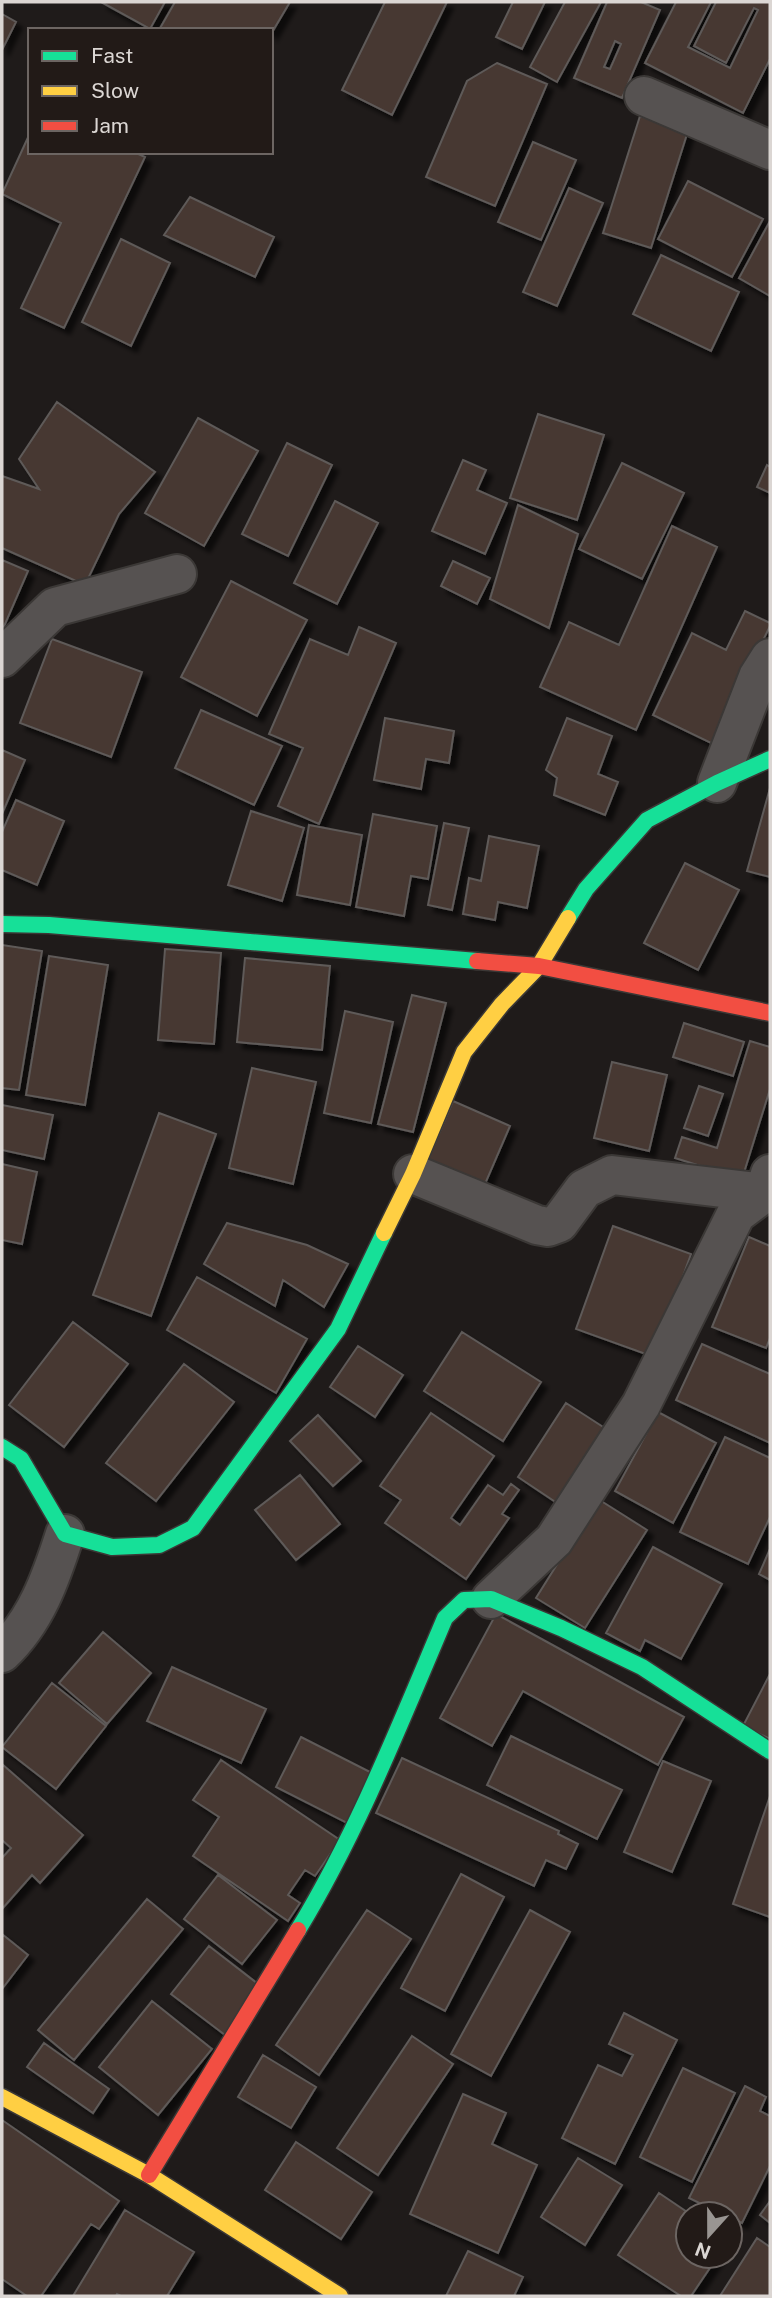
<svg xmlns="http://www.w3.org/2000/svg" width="772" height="2298" viewBox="0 0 772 2298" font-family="'Public Sans',sans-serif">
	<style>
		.building { fill: #463832; stroke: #5e5a59; stroke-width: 2; fill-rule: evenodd; filter: url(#shadow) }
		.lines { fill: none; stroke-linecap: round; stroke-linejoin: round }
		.street-casing { stroke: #3b3836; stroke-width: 42 }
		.fast-casing { stroke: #3b3836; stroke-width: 19 }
		.slow-casing { stroke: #3b3836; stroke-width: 19 }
		.jam-casing { stroke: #3b3836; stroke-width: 19 }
		.street { stroke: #565251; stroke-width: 38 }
		.fast { stroke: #16e098; stroke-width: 16 }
		.slow { stroke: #ffcf43; stroke-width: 16 }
		.jam { stroke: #f24e42; stroke-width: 16 }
	</style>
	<defs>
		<filter id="shadow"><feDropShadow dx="6" dy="6" stdDeviation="2" flood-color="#0009"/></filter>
	</defs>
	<rect width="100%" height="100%" fill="#1f1b1a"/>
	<path class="building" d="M101 2H165L150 29Z
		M175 2H290L271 34V30H159Z
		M385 2H447L392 115 342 90Z
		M513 2H545L522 49 496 37Z
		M565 2H601L557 82 530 67Z
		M607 2H641L660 10 622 98 574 78ZM615 41 621 44 610 69 604 67Z
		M676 2H711L688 47 730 68 758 10 754 8 726 63 694 46 716 2H770V59L743 113 645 63Z
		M2 14 16 22 2 50Z
		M497 63 547 84 495 206 426 177 467 81Z
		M640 116 688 131 651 248 603 233Z
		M30 133V152H134L145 157 64 328 21 308 61 223 2 194Z
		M533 142 576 160 541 240 498 222Z
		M688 181 763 219 732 277 658 239Z
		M569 188 603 203 557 306 523 292Z
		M190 197 274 237 255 277 164 235Z
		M770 221V296L739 278Z
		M121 239 170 263 131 346 82 322Z
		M661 255 739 292 711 351 633 314Z
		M57 402 155 472 119 514 85 585 2 548V476L39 489 19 459Z
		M538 414 604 435 577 520 510 498Z
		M198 418 258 451 204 546 145 513Z
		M287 443 332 465 288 556 242 534Z
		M463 460 486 470 477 490 507 503 485 554 432 531Z
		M622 463 684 493 642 579 579 549Z
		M767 465 770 467V493L757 487Z
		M335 501 378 523 337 604 294 583Z
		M518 505 578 534 549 628 490 599Z
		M672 526 717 547 636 730 540 687 569 622 619 645Z
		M2 560 28 571 2 631Z
		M453 561 490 578 477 604 441 586Z
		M231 581 307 620 257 716 181 677Z
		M745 611 770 623V626L713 744 653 715 692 633 726 650Z
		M359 627 396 643 319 824 278 806 303 748 269 734 310 639 348 655Z
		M52 639 142 672 111 757 20 723Z
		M201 710 282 746 254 805 175 768Z
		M385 718 454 731 449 763 426 759 421 789 374 780Z
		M567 718 612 736 598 774 618 782 605 815 554 795 557 778 546 770Z
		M2 750 25 760 2 814Z
		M770 788V877L747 871Z
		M16 800 64 821 37 885 2 870V832Z
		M251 811 304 828 282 901 228 885Z
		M373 814 437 826 428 879 411 876 404 916 356 907Z
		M444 823 469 828 452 910 428 905Z
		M309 825 362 835 350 905 297 895Z
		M489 836 539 846 527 908 498 902 495 920 463 914 469 878 481 881Z
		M685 863 739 890 698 970 644 943Z
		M2 945 42 951 19 1090 2 1088Z
		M165 949 221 953 214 1044 158 1040Z
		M49 956 108 965 85 1105 26 1095Z
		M245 958 330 966 322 1050 237 1042Z
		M412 995 446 1003 413 1132 378 1124Z
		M345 1011 393 1022 371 1123 324 1113Z
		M684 1023 744 1042 733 1076 673 1057Z
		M750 1041 770 1047V1089L742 1179 675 1158 682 1137 717 1148Z
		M612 1062 667 1075 649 1151 594 1138Z
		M252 1068 316 1082 293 1184 229 1168Z
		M699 1086 723 1094 708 1136 684 1128Z
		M453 1101 510 1126 482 1191 425 1166Z
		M2 1105 53 1115 44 1159 2 1150Z
		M159 1113 216 1134 151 1316 93 1295Z
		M2 1164 37 1172 22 1244 2 1240Z
		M227 1223 307 1245 348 1264 324 1307 283 1280 275 1306 204 1264Z
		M613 1226 691 1254 654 1357 576 1329Z
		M749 1237 770 1246V1338L766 1348 712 1327Z
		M197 1277 307 1339 276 1393 167 1330Z
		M73 1322 128 1364 64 1447 9 1405Z
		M462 1332 541 1382 503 1441 424 1391Z
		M702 1344 770 1374V1443L676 1400Z
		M358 1346 403 1375 375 1417 330 1387Z
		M184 1364 234 1402 156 1501 106 1463Z
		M566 1403 614 1434 566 1509 518 1477Z
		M658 1412 716 1443 673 1523 615 1491Z
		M431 1413 494 1456 451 1518 460 1525 488 1485 503 1495 511 1484 519 1490 502 1514 509 1518 466 1579 385 1523 401 1500 380 1486Z
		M318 1415 361 1461 333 1486 290 1441Z
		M725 1437 770 1458V1517L748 1564 680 1532Z
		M300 1475 340 1524 296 1560 255 1510Z
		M598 1499 647 1530 585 1628 536 1598Z
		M653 1547 722 1584 681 1659 645 1640 640 1651 606 1633Z
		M770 1549V1580L759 1574Z
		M496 1614 684 1717 658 1765 523 1691 492 1746 440 1718Z
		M103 1632 151 1673 107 1724 59 1683Z
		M172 1667 266 1709 241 1763 147 1721Z
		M770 1674V1739L743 1726Z
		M52 1683 106 1726 56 1789 2 1747Z
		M511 1736 622 1790 597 1839 487 1785Z
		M301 1737 372 1773 347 1823 276 1787Z
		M402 1758 559 1831 558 1834 578 1844 566 1869 546 1860 534 1886 376 1813Z
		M221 1760 340 1840 315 1876 305 1870 288 1895 300 1903 288 1921 193 1856 219 1817 193 1800Z
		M663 1761 711 1781 672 1872 624 1852Z
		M2 1764 83 1835 40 1883 32 1875 2 1909V1858L11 1848 2 1840Z
		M770 1796V1917L733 1904Z
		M461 1874 504 1897 445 2011 401 1988Z
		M218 1875 277 1920 242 1964 184 1919Z
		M147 1899 183 1929 74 2060 38 2030Z
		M367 1910 411 1939 319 2075 276 2045Z
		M530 1910 570 1932 491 2076 451 2054Z
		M2 1934 28 1955 2 1989Z
		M209 1946 262 1987 225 2035 171 1994Z
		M152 2001 212 2049 158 2115 99 2067Z
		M624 2013 677 2040 615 2164 562 2138 598 2065 622 2076 633 2055 609 2044Z
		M412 2036 453 2064 378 2175 337 2148Z
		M44 2043 109 2089 93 2113 27 2067Z
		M263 2055 316 2087 291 2128 238 2097Z
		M683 2068 735 2093 692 2182 640 2157Z
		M745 2086 766 2097 760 2111 770 2116V2166L742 2223 730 2218V2214H722L689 2198Z
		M463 2094 506 2113 492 2144 537 2165 498 2253 410 2214Z
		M2 2120 119 2201 99 2229 91 2224 41 2296H27L2 2279Z
		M296 2142 372 2192 341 2239 265 2190Z
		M578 2158 622 2185 585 2245 541 2217Z
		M659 2193 690 2214 688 2256H718L691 2296H681L618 2255Z
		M770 2201V2223L760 2215Z
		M125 2210 194 2252 167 2296H121L117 2294 116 2296H73Z
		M757 2238 770 2247V2296H720Z
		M468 2251 523 2277 514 2296H446Z"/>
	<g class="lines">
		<defs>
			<path id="street" d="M644 96 770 150
				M2 658 55 607 177 574
				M717 783 758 677 770 658
				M413 1174 537 1225 548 1227 559 1223 584 1189 612 1175 764 1193
				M491 1599 554 1540 641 1405 736 1214 764 1193 770 1174
				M2 1653C36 1621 51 1578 65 1534"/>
			<path id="fast" d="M568 918 586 889 647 820 717 783 770 759
				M2 924 49 925 477 961
				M2 1447 21 1459 65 1534 112 1547 159 1545 193 1528 338 1329 384 1233
				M298 1930C358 1831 400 1724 445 1618L464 1600 491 1599 561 1628 642 1667 770 1751"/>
			<path id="slow" d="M384 1233 413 1174 464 1052 502 1004 539 966 568 918
				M2 2097 149 2175 340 2296"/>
			<path id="jam" d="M477 961 539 966 770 1013
				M149 2175 298 1930"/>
		</defs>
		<use href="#street" class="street-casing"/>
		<use href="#fast" class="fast-casing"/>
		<use href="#slow" class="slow-casing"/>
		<use href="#jam" class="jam-casing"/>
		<use href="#street" class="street"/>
		<use href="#fast" class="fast"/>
		<use href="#slow" class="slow"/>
		<use href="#jam" class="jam"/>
	</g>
	<rect width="772" height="2298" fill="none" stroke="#dbd6d3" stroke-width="7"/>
	<rect x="28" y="28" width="245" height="126" fill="#221a17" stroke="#6c6562" stroke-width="2"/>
	<rect x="42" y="51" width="35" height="10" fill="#16e098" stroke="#6c6562" stroke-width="2"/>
	<text x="91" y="63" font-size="21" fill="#dbd6d3">Fast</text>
	<rect x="42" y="86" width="35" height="10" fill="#ffcf43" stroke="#6c6562" stroke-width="2"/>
	<text x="91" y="98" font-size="21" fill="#dbd6d3">Slow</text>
	<rect x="42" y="121" width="35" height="10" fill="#f24e42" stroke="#6c6562" stroke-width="2"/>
	<text x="91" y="133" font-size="21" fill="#dbd6d3">Jam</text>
	<g transform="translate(709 2235) rotate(201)"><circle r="33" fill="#221a17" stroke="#6c6562" stroke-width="2"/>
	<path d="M0-5L12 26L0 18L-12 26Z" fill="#999592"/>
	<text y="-10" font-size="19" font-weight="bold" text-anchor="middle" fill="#dbd6d3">N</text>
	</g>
</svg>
